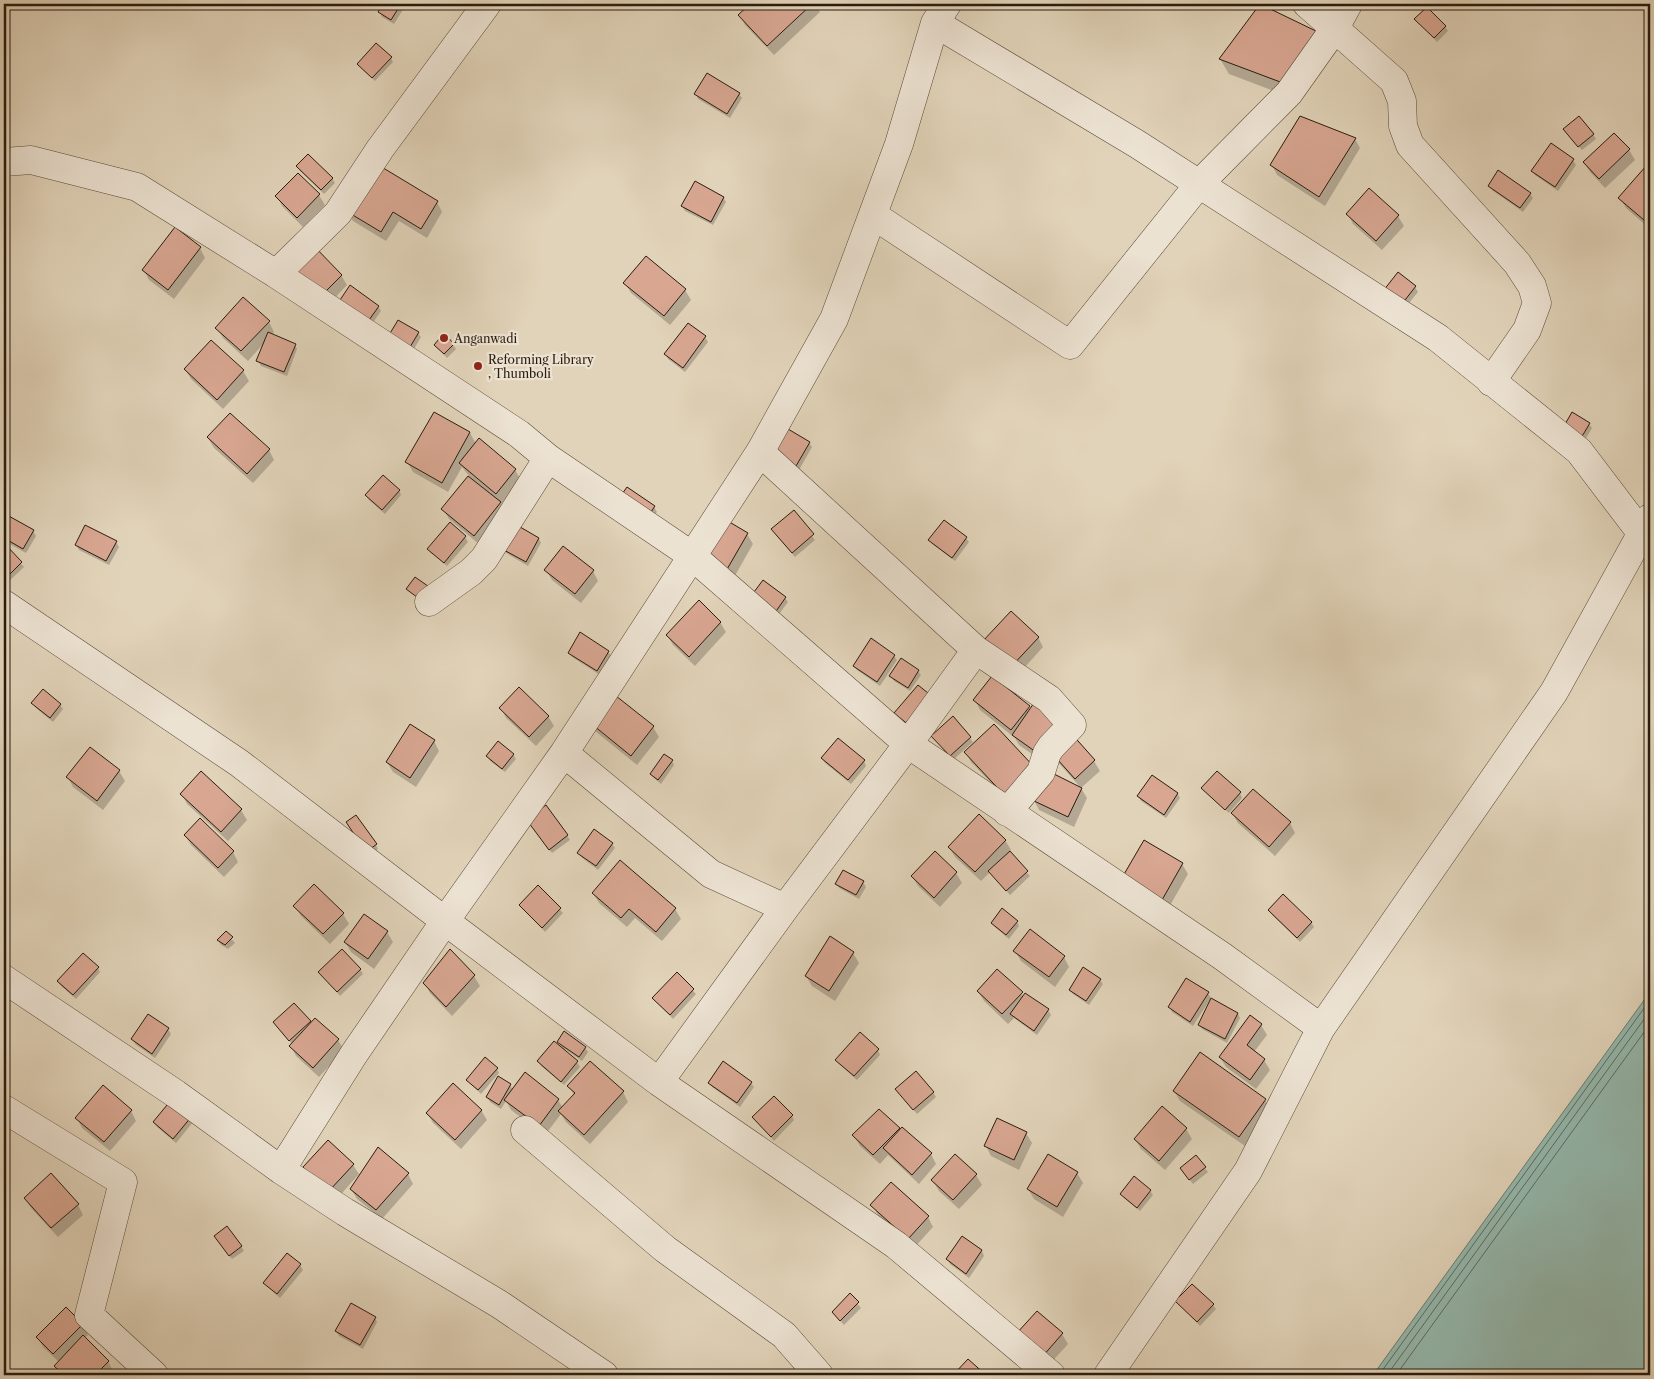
<svg xmlns="http://www.w3.org/2000/svg" width="1654" height="1379" viewBox="0 0 1654 1379" font-family="'Libre Caslon Text',serif">
	<style>
		.water { fill: #94b8ad; stroke: #6a7a6d }
		.shadow { fill: #0003 }
		.lines { fill: none; stroke-linecap: round; stroke-linejoin: round }
		.shore { stroke: #5f6a5e; stroke-width: 1 }
		.building { fill: #d8a691; stroke: #2a1c0e }
		.street-casing { stroke: #584a39; stroke-width: 29 }
		.street { stroke: #ece2d2; stroke-width: 28 }
		.poi-dot { fill: #8f2418; stroke: #ece2d2; stroke-width: 2 }
		.labels { text-anchor: middle; dominant-baseline: central; stroke-width: 4.5; stroke-linejoin: round; paint-order: stroke }
		.poi-label { font-size: 12px; fill: #2a1c0e; stroke: #ece2d2; text-anchor: start }
	</style>
	<rect width="100%" height="100%" fill="#e1d3b9"/>
	<filter id="stains"><feTurbulence type="fractalNoise" baseFrequency=".004" numOctaves="4"/><feColorMatrix values="0 0 0 0 .2 0 0 0 0 .09 0 0 0 0 .02 0 0 0 .5 -.17"/></filter>
	<radialGradient id="worn" r=".72"><stop offset=".6" stop-color="#630" stop-opacity="0"/><stop offset="1" stop-color="#630" stop-opacity=".3"/></radialGradient>
	<path class="water" d="M1650 992V1375H1373Z"/>
	<path class="shadow" d="M385 4H402L404 8 394 24 382 17 380 12Z
		M752 4H815L820 12 774 55 745 25 740 15Z
		M1416 19 1445 26 1448 31 1437 42Z
		M1328 49 1300 101 1229 74 1220 59Z
		M391 58 393 62 375 81 361 68 358 64Z
		M696 94H739L742 98 730 118 698 99Z
		M1568 134H1593L1596 139 1582 150Z
		M1355 139 1360 148 1325 206 1277 175 1272 165Z
		M1629 150 1635 160 1605 188 1590 172 1584 162Z
		M1573 160 1576 165 1558 191 1535 175 1533 171Z
		M298 166 332 178 335 183 324 194 300 171Z
		M1646 168 1650 172V229L1626 208 1620 198Z
		M1489 186 1530 194 1533 198 1523 212 1492 190Z
		M1369 190 1398 216 1404 226 1382 250 1353 224 1348 214Z
		M319 195 325 205 303 227 282 206 277 196Z
		M723 197 726 202 713 225 685 211 682 206Z
		M437 202 442 212 427 238 399 221 386 241 353 221 347 211Z
		M200 248 205 258 174 299 149 280 144 270Z
		M646 258 685 290 691 300 670 325 631 293 625 283Z
		M1399 274 1415 287 1418 292 1401 313Z
		M341 275 347 285 326 307 296 278Z
		M344 305 378 306 381 311 372 324Z
		M269 322 274 332 272 335 295 345 297 349 287 376 261 366 258 361 266 341 248 361 223 338 217 328Z
		M418 333 421 337 410 356 388 340Z
		M705 337 708 342 685 372 668 359 666 354Z
		M435 345H453L456 349 447 358Z
		M185 369 243 371 249 381 223 409 191 379Z
		M435 413 470 433 476 444 480 440 515 470 521 480 501 504 506 513 480 545 449 519 443 509 469 476 462 467 448 492 413 472 407 462Z
		M1589 424 1592 428 1581 447 1564 437Z
		M208 438 269 450 274 460 253 483 214 448Z
		M809 443 812 447 799 470 778 457Z
		M627 488 654 507 657 512 648 525Z
		M399 490 401 495 385 514 369 500 366 495Z
		M793 512 815 540 795 557 775 534Z
		M8 517 33 531 36 536 26 553 4 541V524Z
		M450 524 465 537 468 542 447 566 431 553 428 549Z
		M747 534 753 544 732 581 706 566Z
		M966 538 969 542 955 561 932 544 930 540Z
		M539 539 541 543 528 566 506 553 503 549Z
		M116 542 119 547 109 565 79 550 76 545Z
		M4 545 24 567 5 585 4 584Z
		M546 570 593 571 598 581 581 603 552 580Z
		M785 598 788 602 774 621 752 605Z
		M720 622 726 632 695 666 673 645 667 635Z
		M1038 637 1043 647 1016 677 990 652Z
		M608 651 611 656 600 675 572 657 569 653Z
		M894 656 897 660 880 686 857 670 854 666Z
		M918 671 921 675 910 691 894 681 891 676Z
		M992 677 1031 710 1071 734 1094 761 1100 771 1081 788 1056 760 1049 766 1019 745 1015 738 980 710 975 700Z
		M33 703 60 705 63 709 53 722 36 708Z
		M501 708 548 716 554 726 536 746 506 718Z
		M589 721 653 727 659 737 637 765 595 731Z
		M994 726 1014 807 971 762 966 752Z
		M932 736 970 738 973 742 953 760Z
		M434 741 439 751 416 787 393 772 387 762Z
		M90 749 119 771 125 781 103 810 73 787 68 777Z
		M513 754 516 759 505 772 490 761 488 756Z
		M822 758 864 761 866 766 851 784 825 763Z
		M672 761 674 765 661 784 654 778 651 774Z
		M1152 777 1178 794 1180 798 1166 818 1141 801 1138 796Z
		M1081 788 1087 798 1074 827 1039 810 1034 800Z
		M1202 788 1240 793 1242 798 1229 813 1205 792Z
		M182 794 241 810 247 820 228 841 187 804Z
		M1232 813 1290 823 1295 833 1275 856 1238 823Z
		M530 824 567 835 570 840 552 853Z
		M350 827 376 845 378 849 369 855Z
		M185 835 233 852 238 862 224 877 191 845Z
		M1005 840 1011 850 1009 852 1030 876 1010 895 990 872 981 881 955 857 949 847Z
		M1144 842 1182 864 1188 874 1168 909 1130 886Z
		M612 844 615 848 598 870 581 857 579 853Z
		M935 853 956 873 962 883 940 907 918 886 912 876Z
		M863 882 866 887 859 899 839 888 837 884Z
		M538 887 563 913 545 932 520 905Z
		M593 893 675 909 681 919 662 941 635 918 627 927 599 903Z
		M295 906 343 914 349 924 330 944 301 916Z
		M1270 910 1311 922 1314 927 1300 942 1272 915Z
		M1017 922 1019 926 1009 939 995 927 992 923Z
		M387 932 393 942 374 969 351 952 345 942Z
		M226 933 235 943 228 949 221 945 218 940Z
		M1015 951 1064 957 1069 967 1055 987 1021 961Z
		M853 953 859 963 835 1001 812 986 806 976Z
		M98 968 100 972 76 999 61 986 58 982Z
		M360 969 363 974 340 996 320 972Z
		M997 971 1024 997 1048 1010 1051 1015 1037 1035 1014 1018 1008 1024 984 1001 978 991Z
		M677 974 696 994 673 1019 653 998Z
		M474 976 480 986 452 1016 430 993 425 983Z
		M1100 980 1103 984 1089 1005 1073 994 1070 990Z
		M1208 993 1211 998 1193 1026 1172 1012 1170 1007Z
		M1238 1014 1240 1018 1227 1043 1202 1029 1199 1025Z
		M148 1016 168 1029 171 1034 155 1058 135 1044 133 1039Z
		M1251 1017 1261 1025 1267 1035 1254 1052 1264 1060 1270 1070 1256 1089 1226 1067 1220 1057Z
		M274 1022H310L311 1024 338 1040 344 1050 319 1077 296 1056 291 1046 292 1044Z
		M558 1042 585 1048 588 1052 582 1061 565 1049 564 1051 577 1062 580 1067 564 1085 541 1066 538 1061 563 1049Z
		M878 1050 880 1055 857 1080 839 1064 837 1060Z
		M497 1069 499 1073 481 1094 467 1080Z
		M710 1083H751L754 1087 740 1107 712 1087Z
		M510 1085 513 1090 558 1100 563 1108 574 1095 569 1086 623 1092 628 1102 590 1144 566 1122 561 1114 545 1135 511 1110 506 1101 501 1109 490 1102 487 1097Z
		M896 1089 933 1092 936 1097 917 1114Z
		M1174 1091 1265 1100 1271 1110 1245 1146 1180 1101Z
		M172 1101 194 1121 176 1143 157 1127 154 1122Z
		M1162 1108 1186 1129 1192 1139 1165 1170 1141 1149 1135 1139Z
		M481 1110 487 1120 461 1149 433 1123 427 1113Z
		M131 1111 136 1121 110 1151 82 1128 77 1118Z
		M792 1116 794 1120 774 1141 753 1118Z
		M899 1129 931 1154 936 1164 919 1184 888 1155 880 1164 860 1146 854 1136Z
		M1026 1133 1032 1143 1019 1170 991 1156 986 1146Z
		M353 1165 359 1174 335 1201 310 1177 304 1168Z
		M1205 1168 1208 1172 1193 1184 1181 1169Z
		M1077 1173 1083 1183 1063 1217 1034 1199 1028 1189Z
		M408 1174 413 1184 382 1219 357 1199 351 1189Z
		M976 1175 982 1185 959 1209 939 1191 933 1181Z
		M1150 1191 1153 1195 1140 1211 1124 1198 1122 1194Z
		M25 1198 78 1205 83 1215 58 1237 31 1208Z
		M872 1205 928 1217 933 1227 914 1248 878 1215Z
		M962 1238 982 1251 984 1256 969 1278 950 1264 948 1259Z
		M218 1241 241 1246 244 1251 232 1259Z
		M300 1265 303 1270 280 1298 268 1287 265 1283Z
		M850 1295 861 1308 844 1325 833 1313Z
		M1177 1301 1213 1305 1216 1309 1200 1326Z
		M1037 1312 1062 1334 1068 1344 1048 1366Z
		M375 1318 377 1322 363 1349 339 1336 336 1331Z
		M82 1325 88 1335 84 1339 108 1361 113 1371 110 1375H61L55 1366 59 1362 43 1347 37 1337Z"/>
	<g class="lines">
		<path class="shore" d="M1379 1375 1650 1000
			M1387 1375 1650 1011
			M1396 1375 1650 1024"/>
	</g>
	<path class="building" d="M383 4H401L391 20 378 12Z
		M750 4H812L767 46 738 15Z
		M1260 4 1320 33 1291 86 1219 59Z
		M1427 7 1446 26 1434 38 1414 19Z
		M376 43 392 57 372 78 357 64Z
		M707 73 740 93 727 114 694 94Z
		M1300 116 1356 138 1319 197 1270 165Z
		M1579 116 1594 134 1578 147 1563 129Z
		M1614 133 1630 149 1599 179 1583 162Z
		M1551 143 1574 159 1555 187 1531 171Z
		M308 154 333 178 321 190 296 166Z
		M375 163 438 201 421 229 393 212 381 232 346 211Z
		M1646 166 1650 170V212L1644 220 1618 198Z
		M1498 170 1531 193 1520 208 1488 186Z
		M298 173 320 194 297 218 275 196Z
		M695 181 724 197 711 222 681 206Z
		M1369 188 1399 215 1376 241 1346 214Z
		M175 227 201 247 168 290 142 270Z
		M312 244 342 275 319 298 289 267Z
		M646 256 686 289 664 316 623 283Z
		M1398 272 1416 286 1398 309 1380 295Z
		M350 285 379 306 369 320 340 300Z
		M243 297 270 321 241 351 215 328Z
		M398 320 419 332 407 352 386 340Z
		M688 323 706 336 683 368 664 354Z
		M268 332 296 344 284 372 256 361Z
		M444 333 454 344 444 354 434 345Z
		M211 340 244 370 217 400 184 369Z
		M434 412 470 432 442 483 405 462Z
		M1572 412 1590 423 1578 443 1560 433Z
		M230 413 270 449 247 474 207 437Z
		M788 429 810 442 796 466 774 453Z
		M479 438 516 469 496 494 459 463Z
		M383 475 400 490 382 510 365 495Z
		M468 476 501 502 474 536 441 509Z
		M627 487 655 506 645 521 617 501Z
		M794 510 814 534 792 553 771 529Z
		M7 515 34 530 23 549 4 538V521Z
		M721 517 748 533 726 571 699 556Z
		M944 520 967 537 952 558 928 540Z
		M450 522 466 536 444 563 427 549Z
		M515 524 539 538 526 562 502 549Z
		M85 525 117 541 106 561 75 545Z
		M4 543 22 562 4 580Z
		M563 546 594 570 575 594 544 570Z
		M415 577 435 591 425 603 406 589Z
		M763 580 786 597 772 617 748 600Z
		M699 600 721 622 689 657 666 635Z
		M1011 611 1039 637 1010 668 982 642Z
		M580 632 609 651 597 671 568 653Z
		M871 638 895 655 877 682 853 666Z
		M901 658 919 670 908 688 889 676Z
		M992 676 1030 706 1011 730 973 700Z
		M918 685 933 697 910 726 894 713Z
		M519 687 549 716 529 737 499 708Z
		M43 689 61 704 50 718 31 703Z
		M611 692 654 726 631 756 588 721Z
		M1036 700 1068 722 1043 757 1012 735Z
		M953 716 971 737 950 756 931 736Z
		M410 724 435 740 410 778 386 762Z
		M994 724 1037 770 1007 798 964 752Z
		M1070 732 1095 760 1075 779 1049 750Z
		M838 738 865 760 848 780 821 758Z
		M498 741 514 754 502 769 486 756Z
		M90 747 120 770 97 801 66 777Z
		M664 754 673 760 658 780 650 774Z
		M1046 770 1082 788 1068 817 1032 800Z
		M201 771 242 809 221 832 180 794Z
		M1217 771 1241 792 1225 810 1201 788Z
		M1152 775 1178 793 1164 815 1137 796Z
		M1253 789 1291 822 1269 847 1231 813Z
		M546 805 568 835 549 850 526 819Z
		M979 814 1006 840 975 872 948 847Z
		M356 815 377 844 366 852 346 822Z
		M200 818 234 851 218 868 184 835Z
		M594 829 613 843 596 866 577 853Z
		M1144 840 1183 863 1162 900 1123 876Z
		M935 851 957 872 934 898 911 876Z
		M1010 851 1028 871 1006 891 988 871Z
		M620 860 676 908 656 932 629 909 621 918 592 893Z
		M843 870 864 881 856 895 835 884Z
		M314 884 344 913 323 934 293 906Z
		M538 885 561 908 542 928 519 905Z
		M1283 894 1312 922 1297 938 1268 910Z
		M1002 908 1018 921 1006 935 991 923Z
		M364 914 388 931 368 959 344 942Z
		M1030 929 1065 956 1049 977 1013 951Z
		M226 931 233 937 225 945 217 940Z
		M830 936 854 952 829 991 805 976Z
		M342 949 361 969 337 992 318 972Z
		M450 949 475 975 446 1007 423 983Z
		M83 953 99 967 73 995 57 981Z
		M1083 967 1101 979 1086 1001 1069 990Z
		M997 969 1023 992 1002 1014 977 991Z
		M677 972 694 989 670 1015 652 998Z
		M1186 978 1209 992 1190 1022 1168 1007Z
		M1025 993 1049 1009 1034 1031 1010 1014Z
		M1211 998 1238 1013 1225 1039 1198 1025Z
		M294 1003 311 1021 289 1041 273 1022Z
		M148 1014 169 1028 152 1054 131 1039Z
		M1250 1015 1262 1024 1247 1045 1265 1059 1250 1080 1219 1057Z
		M315 1018 339 1039 313 1068 289 1046Z
		M564 1031 586 1047 579 1057 557 1042Z
		M860 1032 879 1049 854 1076 835 1060Z
		M554 1041 578 1061 561 1082 537 1061Z
		M1200 1052 1266 1099 1239 1137 1173 1091Z
		M485 1057 498 1068 478 1090 466 1080Z
		M590 1061 624 1091 584 1135 558 1111 575 1093 567 1086Z
		M723 1061 752 1082 737 1103 708 1083Z
		M916 1071 934 1092 913 1110 895 1089Z
		M525 1072 559 1099 539 1126 504 1100Z
		M498 1076 511 1084 499 1105 486 1097Z
		M453 1083 482 1110 455 1140 426 1113Z
		M103 1085 132 1110 104 1142 75 1118Z
		M774 1096 793 1115 771 1137 752 1117Z
		M172 1099 192 1116 173 1139 153 1122Z
		M1162 1106 1187 1128 1159 1161 1134 1139Z
		M879 1109 900 1128 873 1155 852 1135Z
		M997 1118 1027 1132 1014 1160 984 1146Z
		M902 1127 932 1153 912 1175 883 1148Z
		M328 1140 354 1164 328 1192 303 1167Z
		M378 1147 409 1173 376 1210 350 1189Z
		M955 1154 977 1174 953 1200 931 1180Z
		M1048 1154 1078 1172 1057 1207 1027 1189Z
		M1196 1155 1206 1167 1189 1180 1180 1168Z
		M51 1173 79 1204 51 1228 24 1198Z
		M1134 1176 1151 1190 1137 1208 1120 1194Z
		M891 1182 929 1216 908 1239 870 1205Z
		M227 1226 242 1246 229 1256 214 1236Z
		M962 1236 982 1250 966 1274 946 1259Z
		M287 1253 301 1264 277 1294 263 1283Z
		M1192 1284 1214 1304 1197 1322 1175 1301Z
		M850 1293 859 1302 840 1321 832 1312Z
		M351 1303 376 1317 360 1345 335 1331Z
		M66 1307 83 1324 53 1354 36 1337Z
		M1037 1311 1063 1333 1042 1357 1016 1334Z
		M83 1335 109 1361 95 1375H64L54 1366Z
		M968 1359 986 1375H953Z"/>
	<g class="lines">
		<defs>
			<path id="street" d="M487 4 380 149 338 213 276 274 519 434 548 458 691 555 908 744 1222 956 1321 1028
				M1307 4 1394 81 1402 101 1403 126 1410 145 1517 263 1532 286 1537 303 1527 330 1491 382
				M935 23 1137 144 1438 338 1579 451 1642 534
				M4 162 31 160 137 187 276 274
				M873 215 1070 345 1199 184 1289 93 1335 28 1348 4
				M760 452 976 650 1049 699 1072 725 1051 747 1047 753 1041 772 1007 812
				M429 602 471 572 484 559 548 458
				M4 604 239 763 445 921 659 1082 896 1245 1051 1375
				M564 753 711 874 785 908
				M4 979 176 1094 281 1170 345 1212 499 1304 604 1375
				M659 1082 785 908 908 744 976 650
				M4 1109 123 1182 89 1315 154 1375
				M525 1130 665 1249 784 1335 819 1375
				M281 1170 354 1054 445 921 564 753 760 452 834 319 899 144 935 23 947 4
				M1108 1375 1248 1171 1321 1028 1554 692 1650 518"/>
		</defs>
		<use href="#street" class="street-casing"/>
		<use href="#street" class="street"/>
	</g>
	<g class="poi-dot">
		<circle cx="444" cy="338" r="5"/>
		<circle cx="478" cy="366" r="5"/>
	</g>
	<g class="labels">
		<g class="poi-label">
			<text x="454" y="338">Anganwadi</text>
			<text x="488" y="359">Reforming Library<tspan x="488" dy="14">, Thumboli</tspan></text>
		</g>
	</g>
	<rect width="1654" height="1379" fill="none" stroke="#e1d3b9" stroke-width="20"/>
	<rect x="5" y="5" width="1644" height="1369" fill="none" stroke="#2a1c0e" stroke-width="2.5"/>
	<rect x="10" y="10" width="1634" height="1359" fill="none" stroke="#2a1c0e"/>
	<rect width="100%" height="100%" filter="url(#stains)"/>
	<rect width="100%" height="100%" fill="url(#worn)"/>
</svg>
